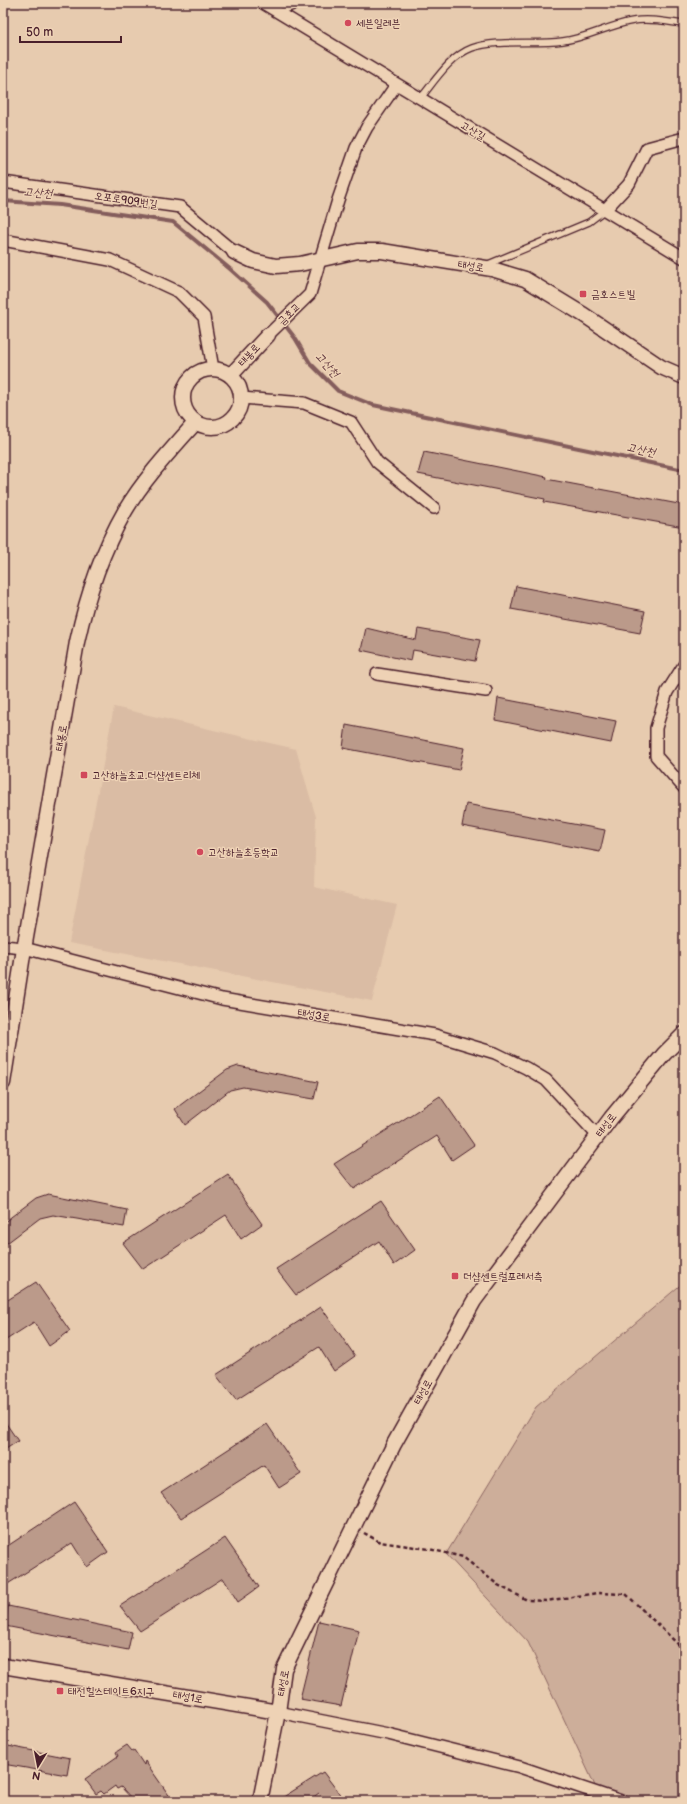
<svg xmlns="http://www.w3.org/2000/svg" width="687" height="1804" viewBox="0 0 687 1804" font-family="'Balsamiq Sans','Poor Story',sans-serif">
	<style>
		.built { fill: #dabca4 }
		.green { fill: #cdae9a; stroke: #8c6662 }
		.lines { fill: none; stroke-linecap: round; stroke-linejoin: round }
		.stream { stroke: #845d5b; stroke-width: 4 }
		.building { fill: #bb9a8a; stroke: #4a1f2b }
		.service-casing { stroke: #4a1f2b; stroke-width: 8 }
		.minor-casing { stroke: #4a1f2b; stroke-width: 14 }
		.tertiary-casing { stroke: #4a1f2b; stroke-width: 17 }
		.path { stroke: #4a1f2b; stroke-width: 2.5; stroke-dasharray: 4 3; stroke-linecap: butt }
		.service { stroke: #eed2b5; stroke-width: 5.5 }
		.minor { stroke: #eed2b5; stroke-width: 11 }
		.tertiary { stroke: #eed2b5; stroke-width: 14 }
		.poi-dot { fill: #d1495b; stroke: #eed2b5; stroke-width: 1.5 }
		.labels { text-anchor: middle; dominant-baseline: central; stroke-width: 3; stroke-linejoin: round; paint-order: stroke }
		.poi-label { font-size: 11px; fill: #4a1f2b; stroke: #eed2b5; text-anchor: start }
		.street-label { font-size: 11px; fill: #4a1f2b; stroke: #eed2b5 }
		.water-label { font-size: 12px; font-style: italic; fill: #62393f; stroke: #eed2b5 }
	</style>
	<rect width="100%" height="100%" fill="#e7cbaf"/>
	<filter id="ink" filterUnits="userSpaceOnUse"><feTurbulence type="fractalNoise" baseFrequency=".025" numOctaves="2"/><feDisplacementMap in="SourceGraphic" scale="8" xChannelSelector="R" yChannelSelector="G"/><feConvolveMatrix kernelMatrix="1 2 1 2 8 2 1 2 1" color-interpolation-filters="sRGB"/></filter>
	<g filter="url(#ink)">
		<path class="built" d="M114 707 296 749 316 817 314 887 397 905 372 1001 69 943Z"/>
		<path class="green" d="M684 1282V1801H647L597 1790 528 1642 446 1554 536 1407Z"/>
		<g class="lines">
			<path class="stream" d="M3 201 60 205 173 222 230 269 267 302 295 338 310 363 338 391 373 405 684 470"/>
		</g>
		<path class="building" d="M424 452 547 477 546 479 684 505V527L544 502 545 499 418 474Z
			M516 586 645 611 640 633 511 609Z
			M366 628 416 640 418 629 480 640 475 661 413 650 411 661 361 650Z
			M498 698 616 721 611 743 495 720Z
			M346 725 464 748 459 770 343 748Z
			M466 804 605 830 600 852 462 826Z
			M238 1066 318 1082 314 1099 243 1087 230 1090 185 1125 175 1109 227 1070Z
			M440 1096 474 1145 452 1160 437 1136 354 1189 334 1164Z
			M228 1175 262 1224 241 1239 226 1215 143 1269 123 1243Z
			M48 1194 127 1210 124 1227 53 1215 40 1218 3 1246V1223L36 1198Z
			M381 1201 415 1250 394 1265 379 1241 296 1295 276 1269Z
			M36 1282 70 1331 49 1346 34 1322 3 1342V1303Z
			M321 1307 355 1356 334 1371 319 1347 236 1400 216 1375Z
			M3 1419 18 1441 3 1451Z
			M267 1424 301 1474 279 1488 264 1465 181 1518 161 1493Z
			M74 1502 108 1552 87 1567 72 1543 3 1587V1549Z
			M225 1538 259 1587 238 1602 223 1578 140 1631 120 1606Z
			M8 1606 132 1632 128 1650 5 1626Z
			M319 1621 359 1630 341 1706 300 1699Z
			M3 1745 70 1758 67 1775 3 1764Z
			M127 1745 132 1751 134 1750 144 1765 145 1761 173 1801H134L121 1787 117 1789 115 1786 104 1794 101 1791 96 1794 85 1779 118 1756 116 1752Z
			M323 1772 345 1801H326L319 1793 308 1801H277Z"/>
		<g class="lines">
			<defs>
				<path id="service" d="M279 12 305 3
					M420 99C434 82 450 56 472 48 497 39 535 45 563 41 587 38 609 25 633 21 650 18 667 22 684 24
					M486 265 589 222 605 210"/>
				<path id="minor" d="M263 3 684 258
					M3 182 180 207 234 252
					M605 210 629 184 647 148 684 138
					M3 240 110 260 179 292 204 317 213 369
					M268 335 310 294 338 200 356 148 367 127 396 85
					M241 398 304 403 351 422 377 462 434 508
					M684 665 667 692 656 728V756L684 788
					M377 674 486 691
					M3 946 24 948 222 999 435 1035 495 1053 526 1068 546 1080 598 1136
					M278 1712 388 1734 520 1767 621 1801"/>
				<path id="tertiary" d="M234 252 253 261 276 266 300 264 358 251H382L492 269 525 279 584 315 661 367 684 377
					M183 398a29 29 0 1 1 58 0a29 29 0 1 1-58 0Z
					M231 375 268 335
					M3 1083 23 955 77 642C87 596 102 551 125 511 144 479 171 450 195 423
					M3 1666 278 1712
					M260 1801 278 1712 284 1669 394 1444 474 1301 611 1118 664 1054 684 1034"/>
			</defs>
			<use href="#service" class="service-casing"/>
			<use href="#minor" class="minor-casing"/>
			<use href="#tertiary" class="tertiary-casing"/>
			<path class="path" d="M364 1533 380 1542 429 1549 463 1557 498 1585 527 1600 546 1601 597 1593 626 1594 684 1650"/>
			<use href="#service" class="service"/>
			<use href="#minor" class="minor"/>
			<use href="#tertiary" class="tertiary"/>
		</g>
	</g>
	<g class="poi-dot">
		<circle cx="348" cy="23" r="4"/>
		<rect x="579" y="290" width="8" height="8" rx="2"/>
		<rect x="80" y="771" width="8" height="8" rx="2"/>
		<circle cx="200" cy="852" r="4"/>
		<rect x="451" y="1272" width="8" height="8" rx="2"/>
		<rect x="56" y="1687" width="8" height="8" rx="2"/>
	</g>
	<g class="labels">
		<g class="poi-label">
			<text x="356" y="23">세븐일레븐</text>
			<text x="591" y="294">금호스트빌</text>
			<text x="92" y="775">고산하늘초교.더샵센트리체</text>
			<text x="208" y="852">고산하늘초등학교</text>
			<text x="463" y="1276">더샵센트럴포레서측</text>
			<text x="68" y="1691">태전힐스테이트6지구</text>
		</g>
		<g class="street-label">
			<text transform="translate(473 131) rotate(31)">고산길</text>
			<text transform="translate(126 200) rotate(8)">오포로909번길</text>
			<text transform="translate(471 266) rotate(9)">태성로</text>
			<text transform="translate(289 314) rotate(-44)">금호교</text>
			<text transform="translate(249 355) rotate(-47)">태봉로</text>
			<text transform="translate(61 738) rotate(-80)">태봉로</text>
			<text transform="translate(314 1015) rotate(10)">태성3로</text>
			<text transform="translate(606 1125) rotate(-53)">태성로</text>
			<text transform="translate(423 1392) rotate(-61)">태성로</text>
			<text transform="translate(283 1683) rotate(-80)">태성로</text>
			<text transform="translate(188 1697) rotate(10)">태성1로</text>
		</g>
		<g class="water-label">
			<text transform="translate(38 193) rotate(4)">고산천</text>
			<text transform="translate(327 365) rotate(48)">고산천</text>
			<text transform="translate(641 450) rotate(12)">고산천</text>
		</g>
	</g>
	<rect width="687" height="1804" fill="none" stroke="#eed2b5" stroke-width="16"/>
	<rect x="8" y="8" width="671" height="1788" fill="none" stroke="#4a1f2b" stroke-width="1.5" filter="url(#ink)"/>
	<g transform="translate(38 1766) rotate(190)" stroke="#eed2b5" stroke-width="3" paint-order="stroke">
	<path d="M0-3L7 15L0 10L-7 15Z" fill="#4a1f2b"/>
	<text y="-6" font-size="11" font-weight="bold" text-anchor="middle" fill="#4a1f2b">N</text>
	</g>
	<path d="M20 36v6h101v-6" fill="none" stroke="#4a1f2b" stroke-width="2"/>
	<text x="26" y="36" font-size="12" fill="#4a1f2b" stroke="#eed2b5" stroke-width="3" paint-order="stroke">50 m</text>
</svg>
